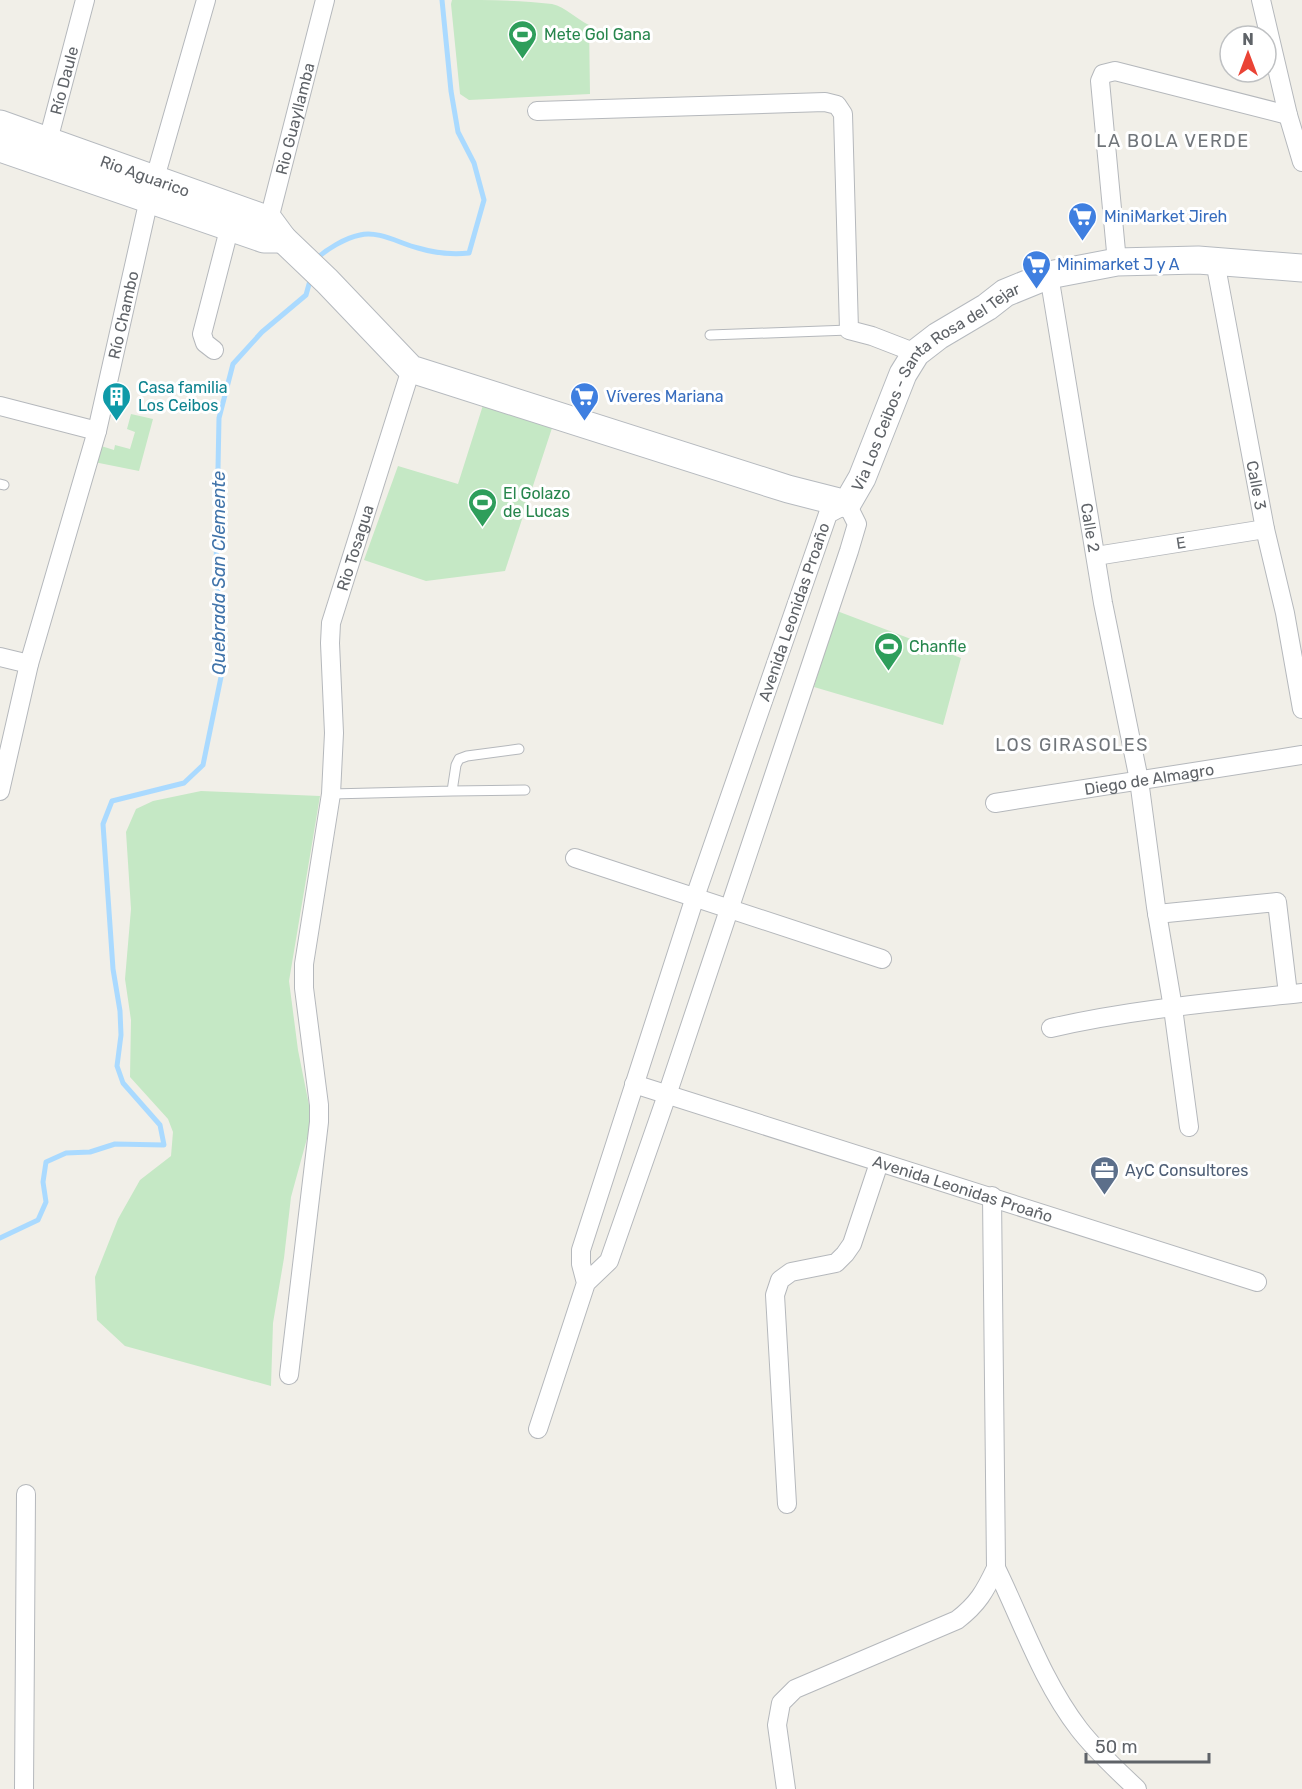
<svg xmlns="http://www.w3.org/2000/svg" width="1302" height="1789" viewBox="0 0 1302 1789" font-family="Rubik,sans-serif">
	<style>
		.green { fill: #c5e8c5 }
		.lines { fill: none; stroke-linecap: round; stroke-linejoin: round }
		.stream { stroke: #aadaff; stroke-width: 5 }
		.service-casing { stroke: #b5b8bc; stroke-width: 11 }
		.minor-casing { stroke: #b5b8bc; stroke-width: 20 }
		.secondary-casing { stroke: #b6babf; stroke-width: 29 }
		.service { stroke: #fff; stroke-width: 9 }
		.minor { stroke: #fff; stroke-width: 18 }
		.secondary { stroke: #fff; stroke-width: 27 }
		.labels { text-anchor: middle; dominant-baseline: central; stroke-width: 6; stroke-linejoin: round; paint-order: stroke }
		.leisure-label { font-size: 16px; fill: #27864d; stroke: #fff; text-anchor: start }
		.street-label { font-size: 16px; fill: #5f6368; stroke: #fff }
		.shop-label { font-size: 16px; fill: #366cbe; stroke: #fff; text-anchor: start }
		.culture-label { font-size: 16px; fill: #0d838f; stroke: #fff; text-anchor: start }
		.service-label { font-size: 16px; fill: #4e5e75; stroke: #fff; text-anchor: start }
		.neighbourhood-label { font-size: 18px; letter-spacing: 1.5px; fill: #70757a; stroke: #fff }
		.water-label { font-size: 18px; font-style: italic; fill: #4174aa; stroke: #fff }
	</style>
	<rect width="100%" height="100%" fill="#f1efe8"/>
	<path class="green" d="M452 0C484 0 522 0 552 4 566 7 576 19 589 25L590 94 469 100 460 94 451 4Z
		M484 402 553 425 505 571 426 581 364 560 398 466 458 484Z
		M131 414 153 419 139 471 94 462 98 445 114 450 115 445 130 449 135 432 127 429Z
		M837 611 961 658 943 725 814 687Z
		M201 791 320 796 289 981 298 1050 312 1120 291 1197 284 1258 273 1323 271 1386 125 1346 97 1320 95 1277 118 1219 140 1180 171 1156 173 1132 168 1119 130 1077 131 1020 125 979 131 909 126 832 136 809 153 801Z"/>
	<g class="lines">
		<path class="stream" d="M316 259C327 249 345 238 360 235 378 230 401 244 418 248 435 253 451 255 469 253L484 200 474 163 458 132 451 91 442 0
			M0 1238 38 1220 46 1202 43 1182 46 1162 66 1153 90 1152 115 1144 164 1145 160 1125 123 1083 117 1066 121 1035 120 1011 113 969 103 824 112 801 184 783 203 765 221 677 222 632 216 570 219 418 233 364 262 332 306 295 311 277"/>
		<defs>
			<path id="service" d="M710 335 849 330
				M0 484 4 485
				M452 791 525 790
				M331 794 452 791 456 765 459 759 467 756 519 749"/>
			<g id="minor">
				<path d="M1261 0 1288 115 1302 162"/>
				<path d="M537 111 825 102 837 105 843 114 849 330 872 336 916 353"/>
				<path id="s1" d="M45 152 85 0"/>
				<path id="s2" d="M266 231 325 0"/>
				<path id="s3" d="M1215 261 1265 529 1285 613 1302 709"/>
				<path d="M1117 262 1100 81 1103 74 1115 71 1288 115"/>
				<path id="s4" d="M1049 275 1103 603 1139 780 1156 907 1173 1008 1189 1127"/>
				<path d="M214 350 205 343 202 334 232 218"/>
				<path d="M0 406 97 431"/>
				<path id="s5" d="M1096 556 1265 529"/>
				<path d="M0 657 29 664"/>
				<path id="s6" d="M0 791 29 664 97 431 149 199 206 0"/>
				<path id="s7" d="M995 803 1302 755"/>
				<path d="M575 858 882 959"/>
				<path d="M1157 914 1277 902 1288 994"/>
				<path d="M1051 1028C1133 1009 1218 1002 1302 993"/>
				<path id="s8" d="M634 1084 1257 1282"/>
				<path id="s9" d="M289 1375 319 1122V1105L304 988V964L331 794 334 733 330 643 331 623 411 369"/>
				<path d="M538 1429 586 1283 609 1261 667 1095 849 551 857 524 847 504 828 514 695 897 581 1250V1264L586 1283"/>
				<path d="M787 1504 775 1295 780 1280 791 1272 836 1263 845 1254 852 1244 879 1163"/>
				<path d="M996 1568C1022 1621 1042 1681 1079 1729 1096 1751 1117 1770 1137 1789"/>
				<path d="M24 1789 26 1494"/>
				<path d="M786 1789 777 1725 781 1703 795 1689 957 1620C978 1604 985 1591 996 1568L992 1196"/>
			</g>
			<g id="secondary">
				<path id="s10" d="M0 124 269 220 283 239 327 281 411 369 788 489 847 504 862 478 903 374 916 353 938 336 987 307 1005 293 1049 275 1117 262 1198 260 1302 268"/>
				<path d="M0 148 264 239H283"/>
			</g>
		</defs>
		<use href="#service" class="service-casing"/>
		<use href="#minor" class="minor-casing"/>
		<use href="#secondary" class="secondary-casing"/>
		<use href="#service" class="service"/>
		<use href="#minor" class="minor"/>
		<use href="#secondary" class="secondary"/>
	</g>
	<defs>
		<symbol id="stadium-pin" viewBox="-11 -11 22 30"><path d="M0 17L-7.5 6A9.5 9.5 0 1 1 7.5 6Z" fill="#2e9e5b" stroke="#fff"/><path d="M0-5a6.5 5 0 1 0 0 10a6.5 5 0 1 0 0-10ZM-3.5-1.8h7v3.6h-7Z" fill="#fff"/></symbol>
		<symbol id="supermarket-pin" viewBox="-11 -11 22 30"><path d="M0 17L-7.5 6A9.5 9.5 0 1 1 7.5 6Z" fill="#3f7fe0" stroke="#fff"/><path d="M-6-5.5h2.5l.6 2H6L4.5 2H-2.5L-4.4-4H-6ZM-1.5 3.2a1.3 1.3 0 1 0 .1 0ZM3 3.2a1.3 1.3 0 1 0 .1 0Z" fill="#fff"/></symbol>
		<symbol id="building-pin" viewBox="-11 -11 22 30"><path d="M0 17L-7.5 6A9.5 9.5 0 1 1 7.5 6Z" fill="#0f9aa8" stroke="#fff"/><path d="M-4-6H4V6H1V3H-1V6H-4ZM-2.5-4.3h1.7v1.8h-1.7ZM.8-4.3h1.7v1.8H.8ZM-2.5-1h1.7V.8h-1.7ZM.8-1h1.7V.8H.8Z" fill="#fff"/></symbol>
		<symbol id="office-pin" viewBox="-11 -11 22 30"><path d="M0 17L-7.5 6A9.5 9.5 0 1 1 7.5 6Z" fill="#5c6f8a" stroke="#fff"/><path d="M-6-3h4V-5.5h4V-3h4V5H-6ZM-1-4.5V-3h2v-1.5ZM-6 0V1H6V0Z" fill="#fff"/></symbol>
	</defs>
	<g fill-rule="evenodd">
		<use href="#stadium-pin" x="506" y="18" width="33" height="45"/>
		<use href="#supermarket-pin" x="1066" y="200" width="33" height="45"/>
		<use href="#supermarket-pin" x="1020" y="248" width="33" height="45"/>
		<use href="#building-pin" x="100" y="380" width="33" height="45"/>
		<use href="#supermarket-pin" x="568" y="380" width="33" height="45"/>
		<use href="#stadium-pin" x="466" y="486" width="33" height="45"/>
		<use href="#stadium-pin" x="872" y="630" width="33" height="45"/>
		<use href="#office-pin" x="1088" y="1154" width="33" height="45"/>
	</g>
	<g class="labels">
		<g class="leisure-label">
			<text x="544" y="34">Mete Gol Gana</text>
			<text x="503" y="493">El Golazo<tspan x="503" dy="18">de Lucas</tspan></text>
			<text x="909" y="646">Chanfle</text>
		</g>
		<g class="street-label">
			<text stroke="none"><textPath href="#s1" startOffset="74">Río Daule</textPath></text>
			<text stroke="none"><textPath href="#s2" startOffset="116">Rio Guayllamba</textPath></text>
			<text stroke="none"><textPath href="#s10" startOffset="154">Rio Aguarico</textPath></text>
			<text stroke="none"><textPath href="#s6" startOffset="492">Río Chambo</textPath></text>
			<text stroke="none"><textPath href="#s10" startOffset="1101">Via Los Ceibos - Santa Rosa del Tejar</textPath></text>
			<text stroke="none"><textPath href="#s3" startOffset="228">Calle 3</textPath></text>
			<text stroke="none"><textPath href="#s4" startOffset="256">Calle 2</textPath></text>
			<text stroke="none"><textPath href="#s5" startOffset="86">E</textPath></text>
			<text stroke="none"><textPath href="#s9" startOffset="836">Rio Tosagua</textPath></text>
			<text transform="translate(794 612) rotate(-71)">Avenida Leonidas Proaño</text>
			<text stroke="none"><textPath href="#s7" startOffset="156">Diego de Almagro</textPath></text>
			<text stroke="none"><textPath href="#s8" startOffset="345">Avenida Leonidas Proaño</textPath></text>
		</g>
		<g class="shop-label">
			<text x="1104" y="216">MiniMarket Jireh</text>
			<text x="1057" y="264">Minimarket J y A</text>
			<text x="606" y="396">Víveres Mariana</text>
		</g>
		<g class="culture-label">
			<text x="138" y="387">Casa familia<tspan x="138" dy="18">Los Ceibos</tspan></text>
		</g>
		<g class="service-label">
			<text x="1125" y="1170">AyC Consultores</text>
		</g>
		<g class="neighbourhood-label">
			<text x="1173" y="141">LA BOLA VERDE</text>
			<text x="1072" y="745">LOS GIRASOLES</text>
		</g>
		<g class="water-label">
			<text transform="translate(219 573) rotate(-90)">Quebrada San Clemente</text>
		</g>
	</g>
	<g transform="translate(1248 54)"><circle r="28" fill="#ffffff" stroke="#bfc1c3" stroke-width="1.5"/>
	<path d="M0-4.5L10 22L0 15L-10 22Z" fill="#ea4335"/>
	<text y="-9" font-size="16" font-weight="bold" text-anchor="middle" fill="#5f6368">N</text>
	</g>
	<path d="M1086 1753v9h123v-9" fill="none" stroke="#5f6368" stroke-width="3"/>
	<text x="1095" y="1753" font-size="18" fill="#5f6368" stroke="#ffffff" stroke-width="4.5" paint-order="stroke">50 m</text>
</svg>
